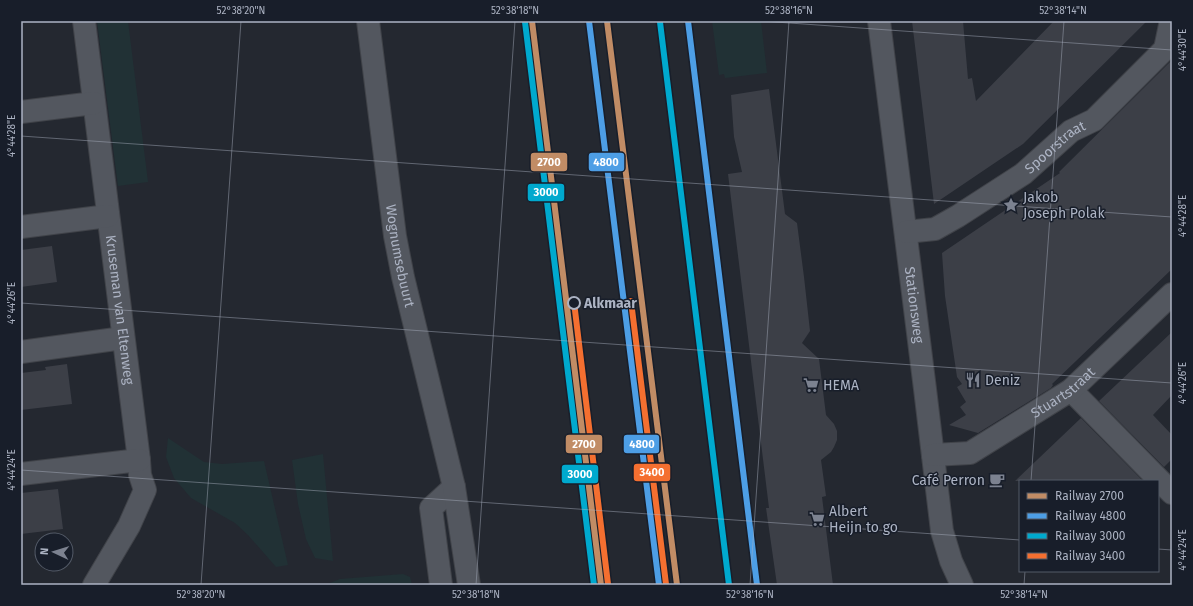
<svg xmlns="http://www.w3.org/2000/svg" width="1193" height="606" viewBox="0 0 1193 606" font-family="'Fira Sans',sans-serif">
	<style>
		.green { fill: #213135 }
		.building { fill: #3c3f47 }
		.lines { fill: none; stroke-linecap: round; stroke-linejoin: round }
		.minor-casing { stroke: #404349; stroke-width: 24 }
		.tertiary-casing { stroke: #404349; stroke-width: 24 }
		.minor { stroke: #53575f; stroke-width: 22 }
		.tertiary { stroke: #53575f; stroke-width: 22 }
		.rail-1-casing { stroke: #181e2a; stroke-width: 9 }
		.rail-2-casing { stroke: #181e2a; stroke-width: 9 }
		.rail-3-casing { stroke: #181e2a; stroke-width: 9 }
		.rail-4-casing { stroke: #181e2a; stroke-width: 9 }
		.rail-1 { stroke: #c18c65; stroke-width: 6 }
		.rail-2 { stroke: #4d9ee5; stroke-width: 6 }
		.rail-3 { stroke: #00a9ce; stroke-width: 6 }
		.rail-4 { stroke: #f46f30; stroke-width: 6 }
		.ticks { fill: none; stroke: #acb3c3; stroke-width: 1; stroke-opacity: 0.45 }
		.stop-dot { fill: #181e2a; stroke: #acb3c3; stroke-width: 2 }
		.labels { text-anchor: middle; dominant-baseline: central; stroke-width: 3; stroke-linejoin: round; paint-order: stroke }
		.street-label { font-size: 14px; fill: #acb3c3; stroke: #181e2a }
		.poi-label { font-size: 14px; fill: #acb3c3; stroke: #181e2a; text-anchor: start }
		.stop-label { font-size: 14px; font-weight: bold; fill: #acb3c3; stroke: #181e2a; text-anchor: start }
		.line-badge { stroke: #181e2a; stroke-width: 1.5 }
		.badge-label { font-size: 11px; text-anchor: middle; font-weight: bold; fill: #fff }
		.neatline { fill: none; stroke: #acb3c3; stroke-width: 1.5 }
		.ticks-label { font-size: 10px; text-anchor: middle; fill: #acb3c3 }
	</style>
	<rect width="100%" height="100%" fill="#242830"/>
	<path class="green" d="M97 21H128L148 182 118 186Z
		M712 21H761L767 73 725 78 724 74 719 75Z
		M168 438 204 462 222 464 264 461 288 565 276 567 248 535 235 523 191 498 174 478 166 457Z
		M323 454 333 561 315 558 306 539 298 504 292 460Z
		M403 574 410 577 412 585H329L330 583 340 579Z"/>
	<path class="building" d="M912 21H963L968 79 972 78 976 101 1054 21H1147L1023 144 934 204Z
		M1172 60V269L1052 384 1053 385 1051 388 978 433 949 425 966 415 960 407 966 402 957 387 962 384 957 377 945 296 942 253 1060 173 1059 172Z
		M769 89 785 214 797 223 804 277 810 331 802 343 819 359 826 415 834 424 837 431V440L834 447 831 452 821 460 826 496 822 497 833 585H777L766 508H769L728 174 742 172 734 137 731 95Z
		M52 246 57 282 21 287V250Z
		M1172 332V395L1153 415 1172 435V459L1164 467 1099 401Z
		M67 364 72 404 21 410V373L46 370 45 367Z
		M1081 418 1143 481H1015Z
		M58 489 63 529 21 534V493Z"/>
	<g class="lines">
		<defs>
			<g id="minor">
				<path id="s1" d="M84 21 139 460 140 475 145 490 129 526 94 585"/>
				<path id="s2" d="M879 21 925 389 942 531 951 561 962 585"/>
				<path d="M21 112 94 103"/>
				<path d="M21 227 108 216"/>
				<path id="s3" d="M906 232 935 229 958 216 1023 174 1071 131 1094 120 1165 49 1170 25 1172 23"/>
				<path d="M21 352 123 338"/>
				<path d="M1071 390 1172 493"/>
				<path id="s4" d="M933 455 970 453 1071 390 1172 294"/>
				<path d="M21 474 139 460"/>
				<path d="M441 585 431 508 454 487"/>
			</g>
			<g id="tertiary">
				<path id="s5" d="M368 21 395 236 403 277 454 487 469 585"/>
			</g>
		</defs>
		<use href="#minor" class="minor-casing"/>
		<use href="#tertiary" class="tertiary-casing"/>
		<use href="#minor" class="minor"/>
		<use href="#tertiary" class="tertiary"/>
		<defs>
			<path id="rail-1" d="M532 21 601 585
				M607 21 677 585"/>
			<path id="rail-2" d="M589 21 659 585
				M688 21 757 585"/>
			<path id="rail-3" d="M525 22 594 585
				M660 22 729 585"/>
			<path id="rail-4" d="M631 301 666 584
				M574 302 608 584"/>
		</defs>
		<use href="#rail-1" class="rail-1-casing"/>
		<use href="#rail-2" class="rail-2-casing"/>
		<use href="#rail-3" class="rail-3-casing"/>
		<use href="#rail-4" class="rail-4-casing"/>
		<use href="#rail-1" class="rail-1"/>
		<use href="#rail-2" class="rail-2"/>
		<use href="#rail-3" class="rail-3"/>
		<use href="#rail-4" class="rail-4"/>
	</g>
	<path class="ticks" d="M761 21 1172 50M21 136 1172 217M21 303 1172 383M21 470 1020 540M1031 481 1064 21M1158 549 1172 550M201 585 241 21M476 585 515 21M750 585 789 21M1024 585 1025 571"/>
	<defs>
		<symbol id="sight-bare" viewBox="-9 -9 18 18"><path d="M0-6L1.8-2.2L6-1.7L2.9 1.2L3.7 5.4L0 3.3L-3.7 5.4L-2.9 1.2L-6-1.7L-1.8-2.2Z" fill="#7c8290" stroke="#181e2a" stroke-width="2.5" paint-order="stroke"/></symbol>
		<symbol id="restaurant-bare" viewBox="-9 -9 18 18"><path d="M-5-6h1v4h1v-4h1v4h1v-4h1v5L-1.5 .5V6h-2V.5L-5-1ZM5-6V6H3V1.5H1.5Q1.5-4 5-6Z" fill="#7c8290" stroke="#181e2a" stroke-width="2.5" paint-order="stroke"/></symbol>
		<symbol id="supermarket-bare" viewBox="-9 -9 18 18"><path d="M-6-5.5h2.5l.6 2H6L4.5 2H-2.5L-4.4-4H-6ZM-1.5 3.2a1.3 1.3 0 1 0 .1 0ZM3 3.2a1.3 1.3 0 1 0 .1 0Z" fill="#7c8290" stroke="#181e2a" stroke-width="2.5" paint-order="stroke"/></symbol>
		<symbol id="cafe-bare" viewBox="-9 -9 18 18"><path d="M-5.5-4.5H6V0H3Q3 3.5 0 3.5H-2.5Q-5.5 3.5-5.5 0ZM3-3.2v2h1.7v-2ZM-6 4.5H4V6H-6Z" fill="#7c8290" stroke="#181e2a" stroke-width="2.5" paint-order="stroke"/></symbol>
	</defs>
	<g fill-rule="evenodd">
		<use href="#sight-bare" x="1000" y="194" width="22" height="22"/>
		<use href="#restaurant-bare" x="962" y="369" width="22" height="22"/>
		<use href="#supermarket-bare" x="800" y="374" width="22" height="22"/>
		<use href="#cafe-bare" x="986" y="469" width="22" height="22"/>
		<use href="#supermarket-bare" x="806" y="508" width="22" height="22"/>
	</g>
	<circle class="stop-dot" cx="574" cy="303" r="6"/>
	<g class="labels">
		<g class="street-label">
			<text stroke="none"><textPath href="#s3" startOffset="175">Spoorstraat</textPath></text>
			<text stroke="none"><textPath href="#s5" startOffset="237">Wognumsebuurt</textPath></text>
			<text stroke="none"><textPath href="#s2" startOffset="286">Stationsweg</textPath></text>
			<text stroke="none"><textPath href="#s1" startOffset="291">Kruseman van Eltenweg</textPath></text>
			<text stroke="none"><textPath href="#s4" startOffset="148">Stuartstraat</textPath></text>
		</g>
		<g class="poi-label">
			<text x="1023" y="197">Jakob<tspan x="1023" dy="16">Joseph Polak</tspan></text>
			<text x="985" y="380">Deniz</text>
			<text x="823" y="385">HEMA</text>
			<text x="985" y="480" text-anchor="end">Café Perron</text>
			<text x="829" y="511">Albert<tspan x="829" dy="16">Heijn to go</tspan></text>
		</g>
		<g class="stop-label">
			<text x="584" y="303">Alkmaar</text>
		</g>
	</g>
	<g class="line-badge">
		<rect x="530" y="152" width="38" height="20" rx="4" fill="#c18c65"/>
		<rect x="588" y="152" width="37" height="20" rx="4" fill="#4d9ee5"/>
		<rect x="527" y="183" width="38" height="19" rx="4" fill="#00a9ce"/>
		<rect x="565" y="434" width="38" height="20" rx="4" fill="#c18c65"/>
		<rect x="623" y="434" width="37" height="20" rx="4" fill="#4d9ee5"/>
		<rect x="633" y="463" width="38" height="19" rx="4" fill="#f46f30"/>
		<rect x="561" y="464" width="38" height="20" rx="4" fill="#00a9ce"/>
	</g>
	<g class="badge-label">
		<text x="549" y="166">2700</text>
		<text x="606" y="166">4800</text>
		<text x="546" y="196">3000</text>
		<text x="584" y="448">2700</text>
		<text x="642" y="448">4800</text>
		<text x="652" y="476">3400</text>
		<text x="580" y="478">3000</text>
	</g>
	<rect width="1193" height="606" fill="none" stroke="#181e2a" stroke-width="44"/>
	<rect x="1019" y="480" width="140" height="92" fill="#181e2a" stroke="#535a67"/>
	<rect x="1027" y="493" width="20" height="6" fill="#c18c65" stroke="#535a67"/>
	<text x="1055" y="500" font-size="12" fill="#acb3c3">Railway 2700</text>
	<rect x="1027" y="513" width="20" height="6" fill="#4d9ee5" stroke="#535a67"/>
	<text x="1055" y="520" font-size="12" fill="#acb3c3">Railway 4800</text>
	<rect x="1027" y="533" width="20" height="6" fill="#00a9ce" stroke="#535a67"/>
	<text x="1055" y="540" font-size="12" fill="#acb3c3">Railway 3000</text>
	<rect x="1027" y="553" width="20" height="6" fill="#f46f30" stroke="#535a67"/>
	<text x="1055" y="560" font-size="12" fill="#acb3c3">Railway 3400</text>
	<g transform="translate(54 552) rotate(274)"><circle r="19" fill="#181e2a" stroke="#535a67"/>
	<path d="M0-3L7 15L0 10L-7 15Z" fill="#7c8290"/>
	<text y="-6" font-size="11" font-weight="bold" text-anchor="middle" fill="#acb3c3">N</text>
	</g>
	<rect x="22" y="22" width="1149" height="562" class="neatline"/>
	<g class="ticks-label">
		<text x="241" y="14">52°38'20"N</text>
		<text x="515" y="14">52°38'18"N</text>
		<text x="789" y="14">52°38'16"N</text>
		<text x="1063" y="14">52°38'14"N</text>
		<text transform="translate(1182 50) rotate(-90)" y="4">4°44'30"E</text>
		<text transform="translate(11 136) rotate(-90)" y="4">4°44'28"E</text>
		<text transform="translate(1182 216) rotate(-90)" y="4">4°44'28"E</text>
		<text transform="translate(11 303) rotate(-90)" y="4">4°44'26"E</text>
		<text transform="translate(1182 383) rotate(-90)" y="4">4°44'26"E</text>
		<text transform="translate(11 470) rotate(-90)" y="4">4°44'24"E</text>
		<text transform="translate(1182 550) rotate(-90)" y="4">4°44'24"E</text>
		<text x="201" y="598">52°38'20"N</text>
		<text x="476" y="598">52°38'18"N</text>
		<text x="750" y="598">52°38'16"N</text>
		<text x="1024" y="598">52°38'14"N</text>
	</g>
</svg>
